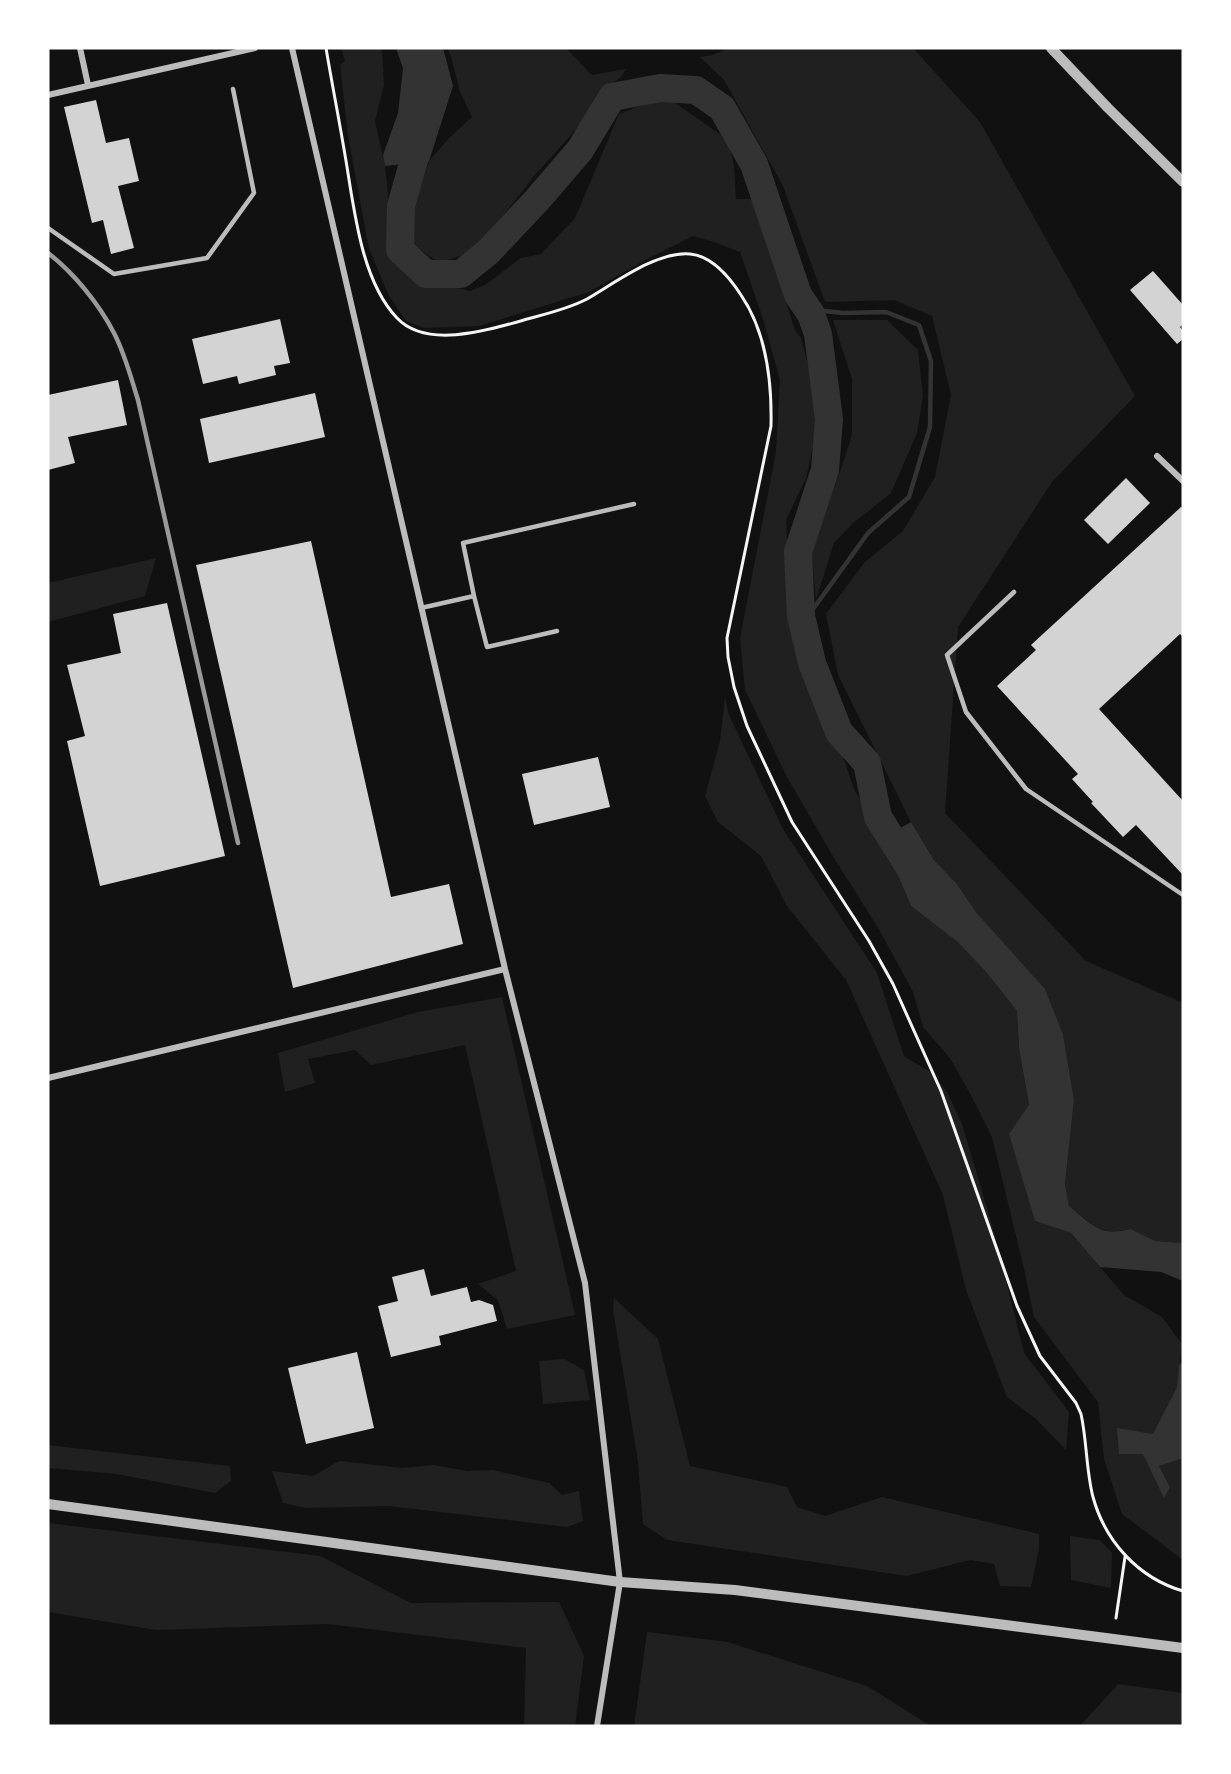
<svg xmlns="http://www.w3.org/2000/svg" width="1231" height="1774" viewBox="0 0 1231 1774" font-family="'Source Sans 3',sans-serif">
	<style>
		.green { fill: #202020 }
		.water { fill: #333 }
		.lines { fill: none; stroke-linecap: round; stroke-linejoin: round }
		.stream { stroke: #333; stroke-width: 4.5 }
		.river { stroke: #333; stroke-width: 28 }
		.building { fill: #d3d3d3 }
		.path { stroke: #f5f5f5; stroke-width: 3 }
		.service { stroke: #bcbcbc; stroke-width: 4.5 }
		.minor { stroke: #bcbcbc; stroke-width: 6 }
		.tertiary { stroke: #bcbcbc; stroke-width: 10 }
		.rail { stroke: #9a9a9a; stroke-width: 4.5 }
	</style>
	<rect width="100%" height="100%" fill="#111"/>
	<path class="green" d="M341 48H382L384 85 375 121 385 166 389 204 390 241 402 265 421 280 470 291 485 285 521 258 541 254 575 218 619 114 653 101 674 102 728 140 734 166 736 199H753L795 330 801 338 811 376 817 429 806 478 786 520 790 600 809 683 839 745 854 789 882 838 911 906 958 941 987 973 1017 1011 1019 1048 1029 1105 1035 1221 1071 1233 1124 1295 1162 1317 1182 1344 1177 1387 1153 1435 1117 1429 1143 1453 1170 1487 1159 1466 1180 1458 1183 1461V1560L1122 1514 1104 1459 1098 1402 1034 1317 1024 1269 992 1137 973 1099 950 1058 923 1027 913 992 880 931 831 853 787 777 745 690 740 638 776 452 780 380 763 319 740 252 714 242 693 236 649 258 589 292 479 326 424 328 406 321 389 296 369 249 348 136 340 65 345 61Z
		M447 48H566L592 75 626 69 620 78 597 94 589 115 535 175 475 251 439 263 414 245 407 226 429 161 450 137 472 117 460 92 451 56Z
		M730 48H913L980 122 1135 396 1052 482 958 627 945 813 1086 961 1183 1003V1243L1155 1241 1131 1229C1099 1237 1093 1224 1069 1206L1065 1184 1074 1100 1063 1034 1045 989 976 912 957 884 934 860 911 822 838 675 826 614 865 562 903 531 935 477 951 395 932 316 894 300 825 302 783 186 724 80 700 57 712 55Z
		M833 320H887L918 350 923 396 917 433 891 493 852 524 834 543 816 600 811 546 840 472 852 435V379Z
		M156 558 145 596 48 622V583Z
		M725 697 729 715 783 829 877 973 904 1056 932 1073 947 1092 962 1124 992 1225 1024 1353 1069 1412 1066 1450 1036 1419 1007 1397 966 1290 943 1195 846 980 787 906 761 856 718 822 705 796 720 741Z
		M502 997 575 1315 507 1329 498 1300 478 1284 516 1271 465 1045 371 1065 355 1050 308 1059 315 1083 285 1092 278 1053 418 1012Z
		M614 1298 658 1339 690 1466 787 1487 797 1507 825 1516 882 1497 1039 1534V1549L1031 1587 1000 1586 994 1564 970 1560 907 1576 667 1540 643 1524 638 1462 613 1310Z
		M564 1359 584 1370 590 1400 543 1404 539 1361Z
		M48 1445 230 1466 231 1481 215 1493 117 1474 48 1468Z
		M339 1461 402 1468 434 1465 467 1471 493 1470 549 1483 562 1495 579 1491 583 1521 567 1527 389 1506 305 1508 283 1503 272 1471 313 1476Z
		M48 1523 320 1556 411 1603 559 1602 584 1656 575 1726H524L526 1648 328 1624 156 1630 48 1612Z
		M1070 1536 1100 1540 1112 1553 1111 1588 1071 1580Z
		M647 1632 727 1642 867 1686 931 1726H634Z
		M1118 1684 1183 1693V1726H1080Z"/>
	<path class="water" d="M396 48H443L453 86 429 161 385 166 383 155 398 113 403 68Z
		M911 822 934 860 957 884 976 912 1045 989 1063 1034 1074 1100 1065 1184 1069 1206C1093 1225 1099 1237 1131 1229L1155 1241 1183 1243V1281L1161 1272 1100 1267 1071 1233 1035 1221 1009 1134 1029 1105 1019 1048 1017 1011 987 973 958 942 911 906 882 838Z
		M1183 1362V1461L1180 1459 1159 1466 1170 1487 1164 1498 1143 1454H1119L1117 1428 1153 1434 1177 1387 1179 1365Z"/>
	<g class="lines">
		<path class="stream" d="M803 623 868 533 909 497 930 427 931 361 919 325 886 312 843 313 807 309"/>
		<path class="river" d="M424 125 401 206 400 250 426 274H461L488 252 537 200 580 150 612 97 660 88 696 90 722 108 754 164 798 295 811 314 818 334 829 419 825 470 798 552 801 616 812 663 839 732 867 763 878 817 910 868"/>
	</g>
	<path class="building" d="M96 100 106 143 129 138 139 181 118 186 134 248 111 254 103 220 92 223 64 107Z
		M1153 271 1183 305V324L1180 327 1183 331V339L1177 344 1130 290Z
		M280 319 290 363 274 366 276 375 239 384 237 376 203 384 192 339Z
		M118 380 127 425 68 437 75 463 48 470V395Z
		M315 393 325 437 209 463 200 419Z
		M1126 478 1150 503 1108 544 1084 520Z
		M1181 507 1183 508V637L1180 634 1099 709 1183 801V875L1136 825 1123 837 1091 803 1093 802 1072 779 1078 774 997 686 1036 650 1031 645Z
		M311 541 391 897 449 884 463 944 293 988 196 565Z
		M167 603 225 856 100 886 67 741 85 736 67 665 121 653 113 614Z
		M598 757 610 807 534 825 522 774Z
		M424 1269 431 1296 467 1287 471 1302 479 1300 493 1305 497 1321 439 1336 441 1345 391 1357 378 1306 398 1301 392 1277Z
		M357 1352 374 1428 306 1444 288 1368Z"/>
	<g class="lines">
		<path class="path" d="M326 48C332 84 339 119 345 155 354 206 360 279 397 318 428 351 495 328 531 318 550 313 570 308 587 299 615 283 657 251 690 254 713 256 730 278 741 295 767 333 772 382 771 426L727 638 728 657 734 687 747 726 792 822 869 941 893 984 941 1091 1017 1306 1040 1356 1076 1403 1081 1414C1087 1441 1086 1470 1093 1497 1105 1541 1138 1578 1183 1591
			M1116 1618 1125 1557"/>
		<path class="service" d="M48 228 114 274 207 258 254 193 233 89
			M1014 592 947 655 966 712 1026 789 1183 895
			M474 596 487 647 557 631
			M421 608 474 596 463 543 634 504"/>
		<path class="minor" d="M80 48 88 85
			M292 48 505 969 585 1283 620 1582 597 1726
			M48 95 255 48
			M1157 456 1183 481
			M48 1078 505 969"/>
		<path class="tertiary" d="M1051 48 1108 108 1183 182
			M48 1504 620 1582 735 1590 1183 1648"/>
		<path class="rail" d="M48 253C74 273 99 304 114 333 125 354 131 378 138 400L238 843"/>
	</g>
	<rect width="1231" height="1774" fill="none" stroke="#ffffff" stroke-width="99"/>
</svg>
